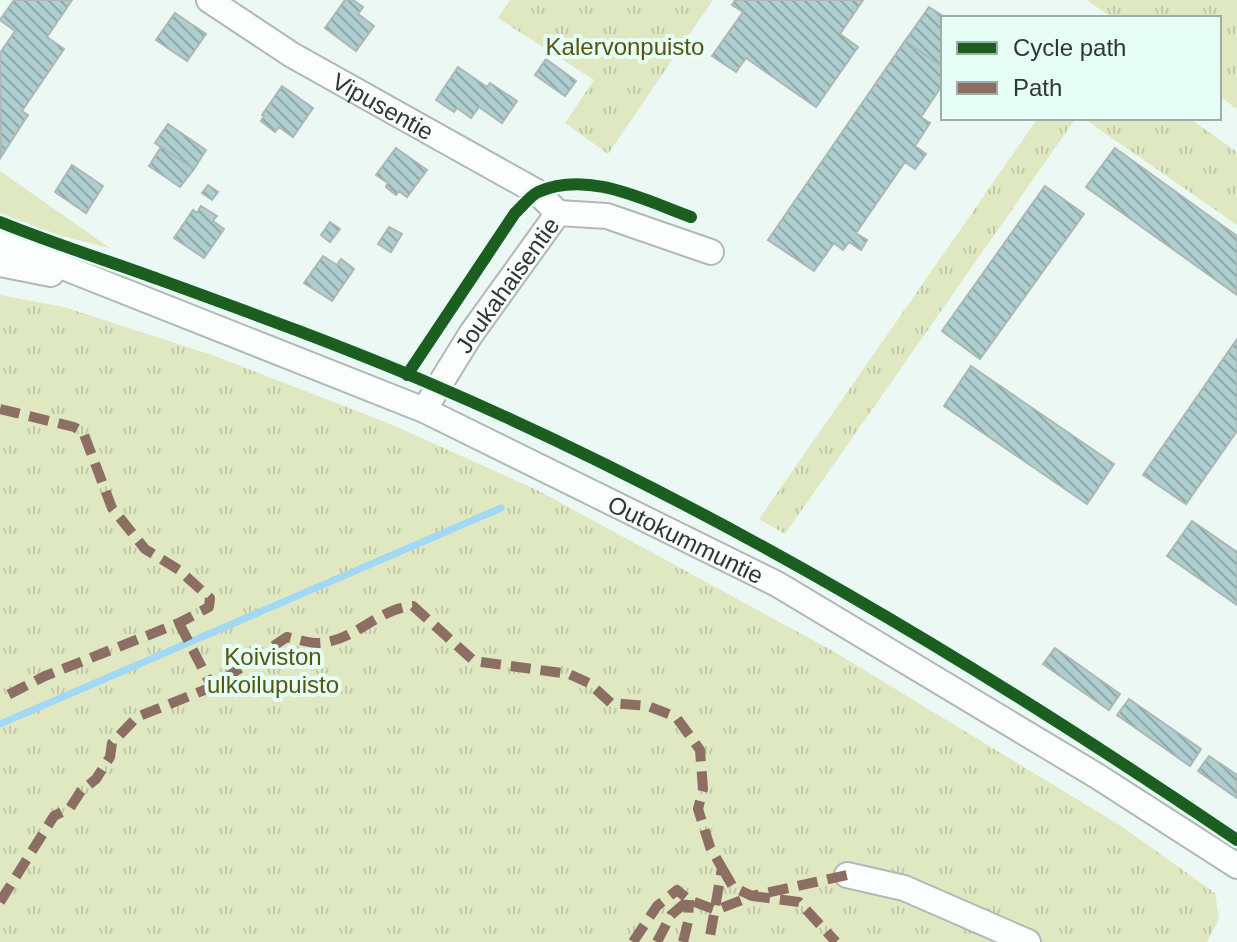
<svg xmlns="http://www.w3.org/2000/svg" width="1237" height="942" viewBox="0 0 1237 942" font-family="Helvetica,sans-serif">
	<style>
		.grass { fill: #e0e8c2 }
		.park { fill: url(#park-tufts) }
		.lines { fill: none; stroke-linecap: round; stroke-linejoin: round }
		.stream { stroke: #a1d8f5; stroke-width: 7 }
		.building { fill: url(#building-back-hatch); stroke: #adb7b5; stroke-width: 2 }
		.minor-casing { stroke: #b0b9b6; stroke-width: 28 }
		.minor { stroke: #fcfefd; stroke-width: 24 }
		.quiet { stroke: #8d6e63; stroke-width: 10; stroke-dasharray: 20 10; stroke-linecap: butt }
		.cycleway-casing { stroke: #e6fef5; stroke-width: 17 }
		.cycleway { stroke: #1b5e20; stroke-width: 12 }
		.labels { text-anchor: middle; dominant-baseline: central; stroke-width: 8; stroke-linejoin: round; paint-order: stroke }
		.park-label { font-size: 24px; fill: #55560f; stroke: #e6fef5 }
		.street-label { font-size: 24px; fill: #2e3734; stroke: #e6fef5 }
	</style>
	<defs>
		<pattern id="park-tufts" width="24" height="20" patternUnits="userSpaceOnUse" patternTransform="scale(2)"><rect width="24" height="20" fill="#e0e8c2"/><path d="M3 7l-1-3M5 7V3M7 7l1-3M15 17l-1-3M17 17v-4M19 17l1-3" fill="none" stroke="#c0c8a7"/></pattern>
		<pattern id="building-back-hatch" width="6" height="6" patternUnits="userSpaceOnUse" patternTransform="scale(2)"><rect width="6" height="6" fill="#aececf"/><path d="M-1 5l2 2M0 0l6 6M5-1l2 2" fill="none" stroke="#8ea8a9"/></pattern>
	</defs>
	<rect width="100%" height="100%" fill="#ecf8f4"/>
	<path class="grass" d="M0 171 110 248 37 230 0 214Z"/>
	<path class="park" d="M510 0H713L608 154 565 123 594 80 498 18Z
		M1087 0H1237V109L1219 96V18H1112Z
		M1038 118H1076L785 534 759 519Z
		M1083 118H1189L1237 152V225Z
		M0 295 64 307 212 355 388 423 537 490 833 651 1121 826 1215 893 1219 919 1207 942H0Z"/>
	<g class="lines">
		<path class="stream" d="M0 724 501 508"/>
	</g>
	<path class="building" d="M14 0H72L47 37 64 49 22 111 28 115 1 157 0 53 15 31 0 20Z
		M345 0H353L363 7 358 14 374 26 356 51 325 28Z
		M735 0H863L840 34 858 47 816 107 746 58 736 72 712 56 743 12 732 5Z
		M929 7 946 18H943V67L905 41Z
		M175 13 206 34 187 61 156 40Z
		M905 41 943 67V84L921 117 930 123 915 146 926 154 915 169 905 162 856 233 867 240 861 250 849 242 843 250 834 243 814 271 768 240Z
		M546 59 576 81 565 96 535 75Z
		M458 67 487 87 490 83 517 101 502 123 479 107 471 118 457 108 454 112 436 100Z
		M282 86 313 108 293 137 279 127 275 132 261 121 264 116 262 115Z
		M168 124 206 150 194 169 155 143Z
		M161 147 194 169 180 187 149 166Z
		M396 148 427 170 407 197 399 191 396 195 386 187 388 183 376 175Z
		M1115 148 1237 236V295L1086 187Z
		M72 165 103 186 86 213 55 192Z
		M208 185 218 192 212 200 202 193Z
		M1045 186 1084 214 980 359 942 331Z
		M201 206 217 216 213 221 224 229 204 258 174 238 193 210 197 213Z
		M330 222 340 229 330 242 321 235Z
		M389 227 402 234 391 252 378 244Z
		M323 256 337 265 341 259 354 269 332 301 304 283Z
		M1237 339V431L1186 504 1143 475Z
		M971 366 1114 464 1087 504 944 406Z
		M1192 521 1237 552V605L1167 556Z
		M1055 648 1120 694 1109 710 1043 664Z
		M1129 699 1201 749 1190 766 1117 715Z
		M1209 756 1237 775V798L1198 771Z"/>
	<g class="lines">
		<defs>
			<g id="minor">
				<path id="s1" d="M209 0 292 55 537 192 558 213"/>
				<path id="s2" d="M0 242 424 410 777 584 1097 776 1237 866"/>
				<path d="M0 264 51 274"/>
				<path id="s3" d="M424 410 471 334 558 213 607 216 711 252"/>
				<path d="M847 875 904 888 1028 942"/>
			</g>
		</defs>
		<use href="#minor" class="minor-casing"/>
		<use href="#minor" class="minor"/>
		<path class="quiet" d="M0 409 74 427 83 432 112 508 145 549 179 570 210 598 209 607 179 623 45 676 0 699
			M179 623 212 687
			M722 868 733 887 752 896 847 875
			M0 902 54 816 70 808 81 791 96 779 110 757 112 743 137 717 212 687 287 637C297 639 308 643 318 643 355 642 378 608 413 606L474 661 569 674 589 683 611 703 648 706 676 717 700 750 703 789 698 809 710 847 722 868 709 942
			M633 942 657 906 677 890 689 900 716 910 752 896 799 902 836 942
			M657 942 671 915 689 900
			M683 942 688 922 689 900"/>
		<defs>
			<path id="cycleway" d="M0 222C47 241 96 257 144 274 240 309 337 344 431 384 714 505 982 667 1237 840
				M407 375 515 213C522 207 530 196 538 192 588 170 644 200 691 217"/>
		</defs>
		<use href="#cycleway" class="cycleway-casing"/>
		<use href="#cycleway" class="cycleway"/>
	</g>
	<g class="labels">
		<g class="park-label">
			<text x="625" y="46">Kalervonpuisto</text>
			<text x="273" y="656">Koiviston<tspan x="273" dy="28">ulkoilupuisto</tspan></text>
		</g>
		<g class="street-label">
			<text stroke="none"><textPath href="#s1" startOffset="204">Vipusentie</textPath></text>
			<text stroke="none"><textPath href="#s3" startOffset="150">Joukahaisentie</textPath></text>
			<text stroke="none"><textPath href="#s2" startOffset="748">Outokummuntie</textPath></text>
		</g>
	</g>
	<rect x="941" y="16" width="280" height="104" fill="#e6fef5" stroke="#9caea8" stroke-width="2"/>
	<rect x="957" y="42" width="40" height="12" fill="#1b5e20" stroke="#9caea8" stroke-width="2"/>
	<text x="1013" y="56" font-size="24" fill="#2e3734">Cycle path</text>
	<rect x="957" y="82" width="40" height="12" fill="#8d6e63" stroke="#9caea8" stroke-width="2"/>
	<text x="1013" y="96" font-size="24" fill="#2e3734">Path</text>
</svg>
